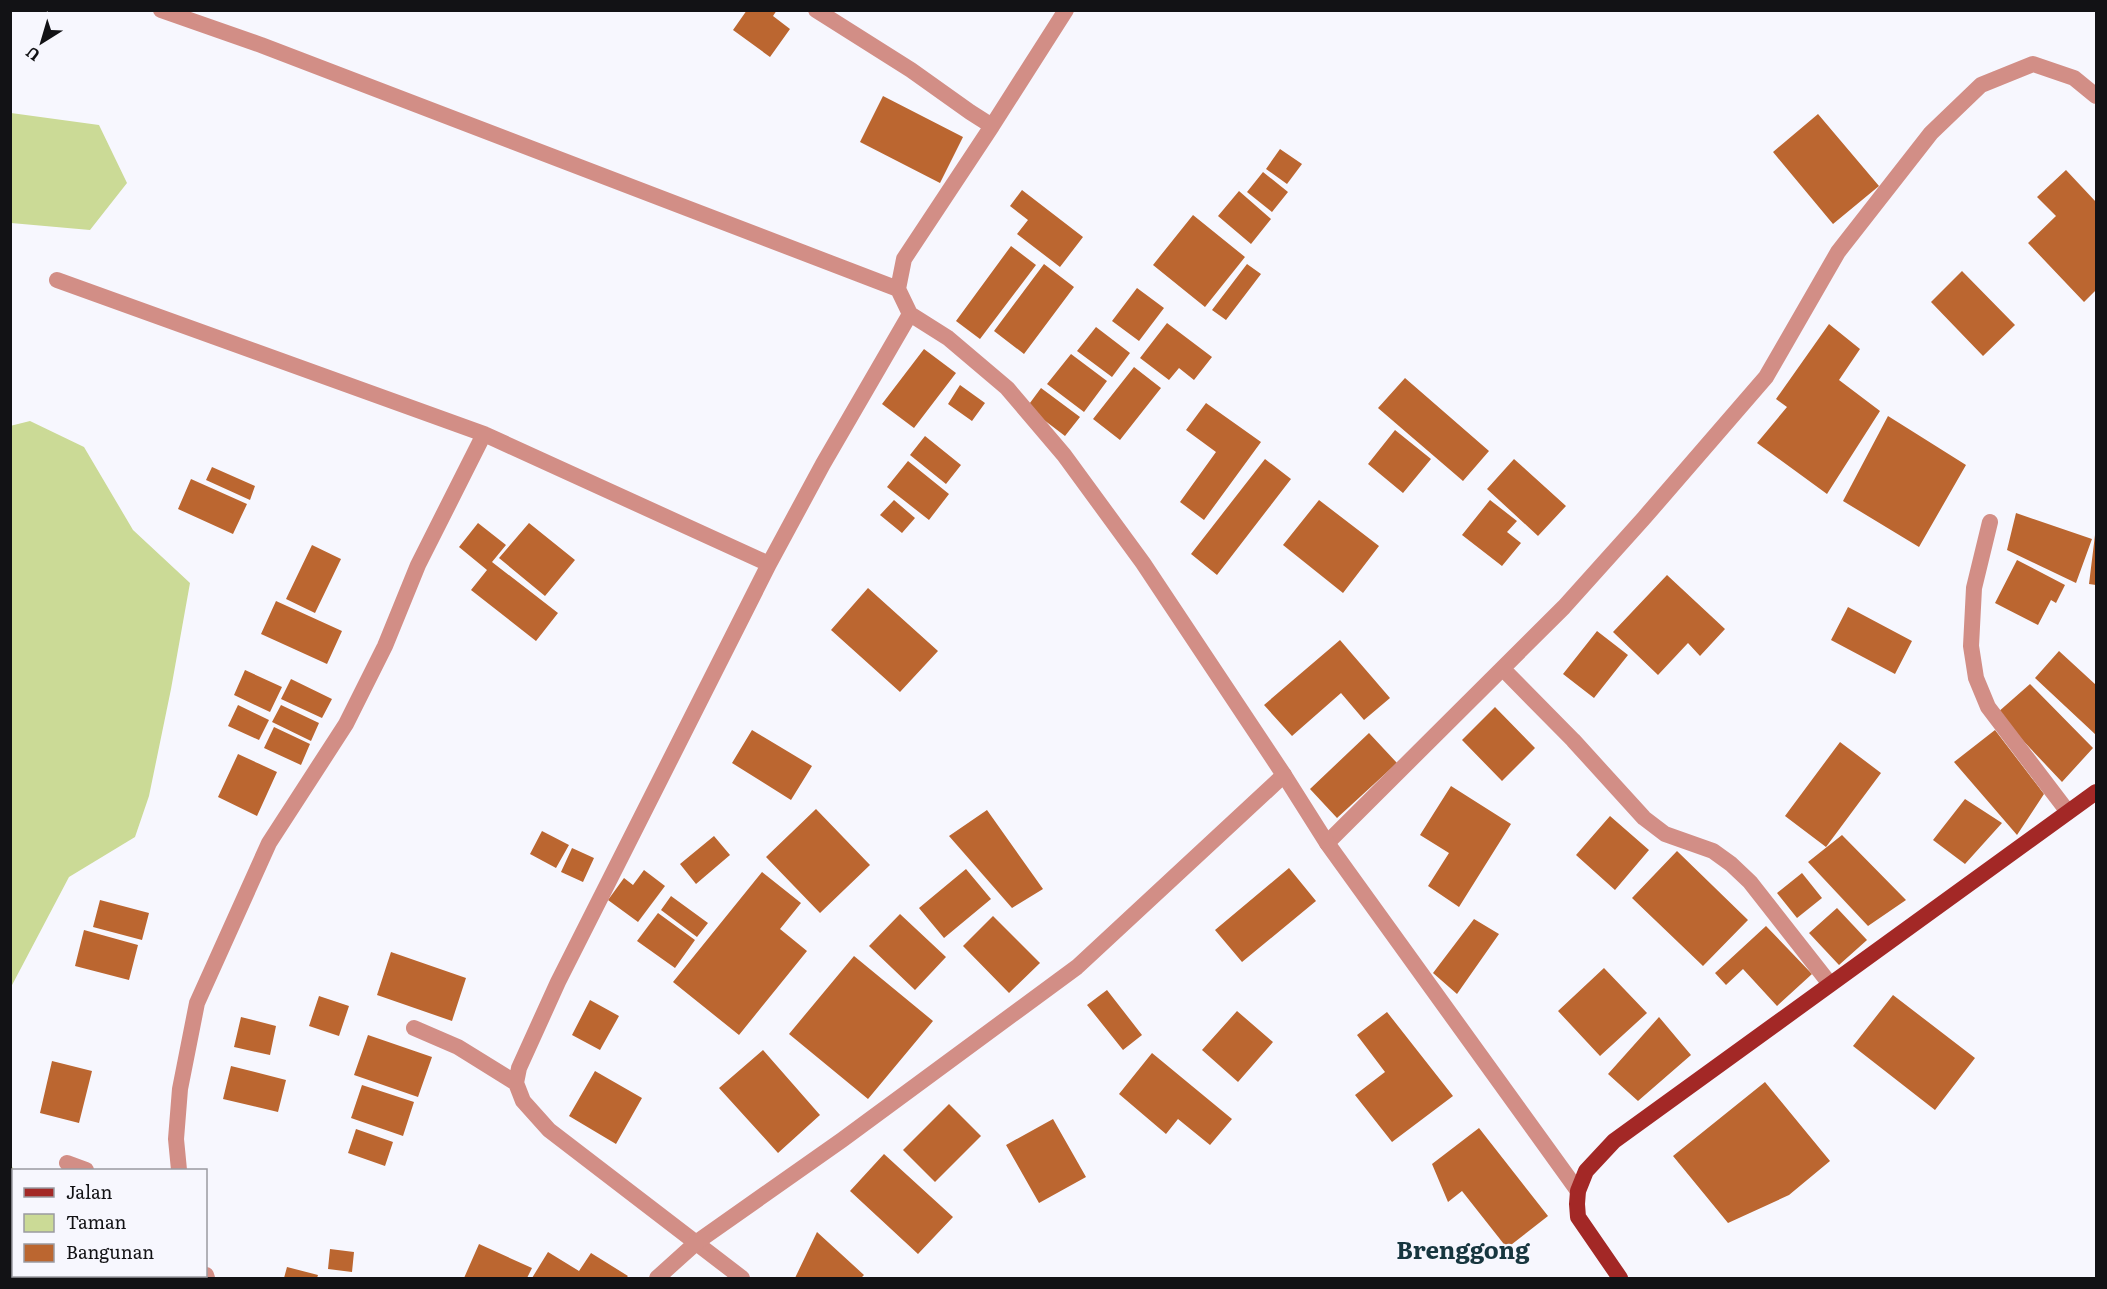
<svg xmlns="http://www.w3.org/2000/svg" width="2107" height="1289" viewBox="0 0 2107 1289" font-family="Literata,serif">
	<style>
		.green { fill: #cbda96 }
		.building { fill: #bb6630 }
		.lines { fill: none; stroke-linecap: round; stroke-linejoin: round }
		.minor { stroke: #d28e86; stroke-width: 16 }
		.tertiary { stroke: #d28e86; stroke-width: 16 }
		.primary { stroke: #a32826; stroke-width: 16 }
		.labels { text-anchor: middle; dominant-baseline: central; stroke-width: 4.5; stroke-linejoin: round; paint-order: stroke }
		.quarter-label { font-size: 24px; font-weight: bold; fill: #17363f; stroke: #f7f7fe }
	</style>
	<rect width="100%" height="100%" fill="#f7f7fe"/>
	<path class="green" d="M11 113 99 125 127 183 90 230 11 223Z
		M30 421 84 447 133 530 190 583 171 689 149 796 135 837 69 877 11 987 10 426Z
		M11 1165 14 1170V1276H143L146 1278H11Z"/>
	<path class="building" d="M747 10H777L773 16 790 29 770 57 733 30Z
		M883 96 963 137 940 183 860 142Z
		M1818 114 1879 186 1833 224 1773 152Z
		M1280 149 1302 164 1287 184 1266 169Z
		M2066 170 2096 202V290L2084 302 2028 243 2056 216 2037 197Z
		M1263 172 1288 192 1272 212 1247 192Z
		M1022 190 1083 237 1060 267 1017 234 1028 220 1010 206Z
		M1239 191 1271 219 1251 244 1218 216Z
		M1193 215 1245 257 1205 307 1153 265Z
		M1011 246 1036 265 980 339 956 321Z
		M1044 264 1074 287 1024 354 994 331Z
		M1247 264 1261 274 1226 320 1212 310Z
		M1962 271 2015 325 1983 356 1931 302Z
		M1137 288 1164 308 1139 341 1112 321Z
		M1167 323 1212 357 1194 380 1179 368 1169 380 1140 358Z
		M1829 324 1860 349 1839 380 1880 411 1827 494 1757 443 1787 407 1776 399Z
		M1096 327 1130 353 1112 377 1077 351Z
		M924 349 956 373 914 428 882 404Z
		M1071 354 1107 381 1084 412 1047 384Z
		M1134 367 1161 388 1120 440 1093 419Z
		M1405 378 1489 451 1463 481 1378 408Z
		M960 385 985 403 972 421 948 404Z
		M1041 388 1080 417 1065 436 1027 407Z
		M1206 403 1261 442 1204 520 1180 502 1216 452 1186 430Z
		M1888 416 1966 465 1919 547 1843 501Z
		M1395 430 1431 459 1403 493 1368 464Z
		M925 436 961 465 946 484 910 455Z
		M1265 459 1291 479 1217 575 1191 554Z
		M1514 459 1566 506 1538 536 1487 489Z
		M908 461 949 494 929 520 887 487Z
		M212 467 255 486 250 500 206 480Z
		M191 479 247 504 233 534 178 509Z
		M894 500 915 518 902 533 880 515Z
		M1319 500 1379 546 1343 593 1283 545Z
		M1490 500 1517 521 1507 532 1521 543 1502 566 1462 535Z
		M2016 513 2092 539 2076 583 2007 550Z
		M478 523 506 545 492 562 558 613 536 641 471 590 487 570 459 547Z
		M529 523 575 560 545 596 499 558Z
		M2095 535H2096V585L2089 584Z
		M312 545 341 559 315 613 286 599Z
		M2017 560 2065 585 2056 603 2051 600 2038 625 1995 603Z
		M1667 575 1725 629 1700 656 1688 643 1658 675 1613 632Z
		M868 588 938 651 900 692 831 630Z
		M276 601 342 631 327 664 261 634Z
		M1848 607 1912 641 1895 674 1831 640Z
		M1597 631 1628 655 1594 698 1563 674Z
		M1340 640 1390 698 1364 720 1341 693 1292 736 1264 705Z
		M2059 651 2096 685V735L2035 678Z
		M245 670 282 687 270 712 234 695Z
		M291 679 332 699 322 718 281 699Z
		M2030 684 2093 748 2062 782 1997 713Z
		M238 705 269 720 259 740 228 726Z
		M281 705 319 723 311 741 272 722Z
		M1495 707 1535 748 1502 781 1462 740Z
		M274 727 310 744 301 765 264 748Z
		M752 730 812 766 791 800 732 763Z
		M1995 730 2044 794 2017 835 1954 762Z
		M1369 733 1397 763 1337 818 1310 789Z
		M1840 742 1881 773 1826 847 1785 816Z
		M238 754 277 772 257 816 218 797Z
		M1451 786 1511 824 1459 907 1428 886 1449 853 1420 835Z
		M1965 799 2002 823 1965 864 1933 840Z
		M816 809 870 865 820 913 766 857Z
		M987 810 1043 889 1012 908 949 836Z
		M1610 816 1649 850 1615 890 1576 855Z
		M542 831 569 845 556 868 530 854Z
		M1842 835 1906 900 1868 926 1808 862Z
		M714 836 730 855 696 884 680 864Z
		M572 848 594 858 583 882 561 872Z
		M1677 851 1748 920 1703 966 1632 898Z
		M1289 868 1316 901 1242 962 1215 930Z
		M966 869 991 899 944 938 919 908Z
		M644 870 665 886 638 922 608 900 624 878 633 885Z
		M762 872 801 903 780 929 807 951 739 1035 673 982Z
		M1802 873 1822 898 1797 918 1777 893Z
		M671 896 708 923 697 937 661 910Z
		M100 900 149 913 142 940 93 927Z
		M1837 908 1867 940 1839 965 1809 933Z
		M658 913 695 940 675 968 637 941Z
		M900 914 946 957 915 990 869 946Z
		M993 916 1040 963 1009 993 963 946Z
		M1474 919 1499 934 1457 994 1433 973Z
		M1766 926 1812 974 1777 1006 1743 969 1726 985 1715 973Z
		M84 930 138 945 129 980 75 966Z
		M391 952 466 978 452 1021 377 995Z
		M854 956 933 1021 868 1099 789 1034Z
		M1604 968 1647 1013 1600 1056 1558 1011Z
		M1107 990 1142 1035 1123 1050 1087 1005Z
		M1893 995 1975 1058 1935 1110 1853 1046Z
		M319 996 349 1006 339 1036 309 1026Z
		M590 1000 619 1016 600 1050 572 1035Z
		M1237 1011 1273 1042 1238 1082 1202 1050Z
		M1387 1012 1453 1096 1392 1142 1355 1095 1385 1072 1357 1035Z
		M241 1017 276 1026 270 1055 234 1047Z
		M1659 1017 1691 1055 1638 1101 1608 1074Z
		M368 1035 432 1057 418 1097 354 1075Z
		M763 1050 820 1115 778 1153 719 1088Z
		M1152 1053 1232 1119 1210 1145 1178 1119 1166 1134 1119 1094Z
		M52 1061 92 1071 79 1123 40 1113Z
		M231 1066 286 1080 278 1112 223 1099Z
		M595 1071 642 1098 616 1144 569 1116Z
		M1765 1082 1830 1161 1789 1195 1728 1223 1673 1156Z
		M362 1085 414 1102 403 1136 351 1118Z
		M949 1104 981 1136 935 1182 903 1150Z
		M1053 1119 1086 1177 1039 1203 1006 1145Z
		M1479 1128 1548 1216 1507 1248 1462 1191 1448 1202 1432 1164Z
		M356 1129 393 1142 385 1166 348 1153Z
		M884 1154 953 1217 918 1254 850 1191Z
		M817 1232 864 1275 861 1278H795Z
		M479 1244 532 1268 527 1278H464Z
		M330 1249 354 1252 352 1272 328 1269Z
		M548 1252 579 1271 591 1253 628 1276 626 1278H532Z
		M287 1267 318 1275 317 1278H284Z"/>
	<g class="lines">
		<path class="minor" d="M161 10 261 45 898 289
			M816 10 911 70 970 112 992 126 904 259 898 289 910 314 948 338 1007 388 1064 455 1143 563 1284 775
			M992 126 1066 10
			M57 280 484 434 769 564
			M1990 522 1974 588 1971 646 1976 678 1988 707 2068 812
			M1503 669 1573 740 1644 818 1665 834 1713 851 1731 864 1750 882 1830 984
			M1327 843 1564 607 1644 518 1766 377 1838 252 1931 133 1981 85 2033 64 2074 78 2096 96
			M414 1028 458 1047 516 1083
			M67 1163 86 1170
			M179 1170 176 1139 180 1089 197 1003 269 843 346 724 385 646 418 565 484 434
			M206 1275 207 1278
			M742 1278 549 1130 523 1101 516 1083 519 1068 558 982 769 564 823 464 910 314"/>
		<path class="tertiary" d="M657 1278 697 1242 842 1140 1077 967 1284 775 1327 843 1578 1191"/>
		<path class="primary" d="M1620 1278 1578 1217 1577 1204 1578 1191 1586 1171 1614 1141 2096 792"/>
	</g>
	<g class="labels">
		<g class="quarter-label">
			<text x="1463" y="1248">Brenggong</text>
		</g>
	</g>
	<rect width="2107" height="1289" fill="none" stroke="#121215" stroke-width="24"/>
	<rect x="12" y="1169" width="195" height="108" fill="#f7f7fe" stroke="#9b9ba1" stroke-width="1.5"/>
	<rect x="24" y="1188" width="30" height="9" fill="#a32826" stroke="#9b9ba1" stroke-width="1.5"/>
	<text x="66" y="1199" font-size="18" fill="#121215">Jalan</text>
	<rect x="24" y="1214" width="30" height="18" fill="#cbda96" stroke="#9b9ba1" stroke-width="1.5"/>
	<text x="66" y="1229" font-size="18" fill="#121215">Taman</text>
	<rect x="24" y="1244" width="30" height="18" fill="#bb6630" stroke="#9b9ba1" stroke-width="1.5"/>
	<text x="66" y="1259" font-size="18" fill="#121215">Bangunan</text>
	<g transform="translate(42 42) rotate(217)" stroke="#f7f7fe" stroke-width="4.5" paint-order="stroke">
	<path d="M0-4.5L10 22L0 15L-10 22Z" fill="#121215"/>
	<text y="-9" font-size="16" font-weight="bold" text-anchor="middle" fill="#121215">U</text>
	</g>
</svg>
